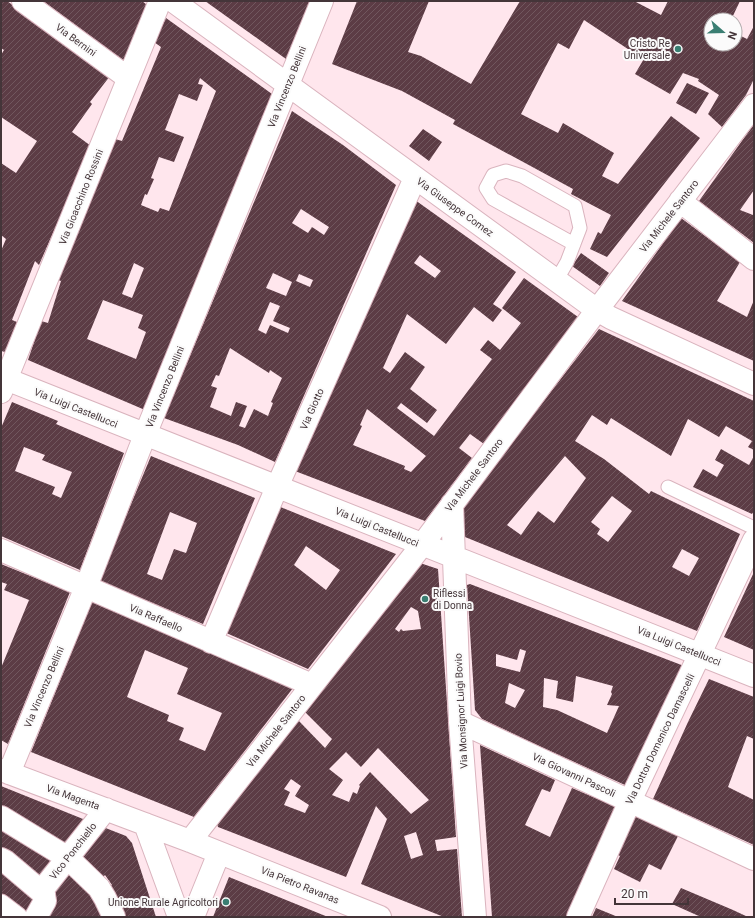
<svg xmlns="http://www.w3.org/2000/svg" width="755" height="918" viewBox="0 0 755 918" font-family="Roboto,sans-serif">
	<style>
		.building { fill: url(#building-hatch); fill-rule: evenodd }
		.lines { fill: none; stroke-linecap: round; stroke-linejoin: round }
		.service-casing { stroke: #dab4be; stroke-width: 15 }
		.pedestrian-casing { stroke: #dab4be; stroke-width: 21 }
		.minor-casing { stroke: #dab4be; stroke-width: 24 }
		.service { stroke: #fff; stroke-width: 13 }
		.pedestrian { stroke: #fff; stroke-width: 19 }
		.minor { stroke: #fff; stroke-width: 22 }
		.poi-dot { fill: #3a7e72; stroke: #fbfbfb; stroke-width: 1.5 }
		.labels { text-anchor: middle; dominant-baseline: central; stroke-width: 4; stroke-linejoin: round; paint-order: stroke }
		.street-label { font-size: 10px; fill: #443539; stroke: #fbfbfb }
		.poi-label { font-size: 10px; fill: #443539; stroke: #fbfbfb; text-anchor: end }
	</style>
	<defs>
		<pattern id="building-hatch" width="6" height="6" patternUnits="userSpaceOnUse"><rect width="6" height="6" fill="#5c3c45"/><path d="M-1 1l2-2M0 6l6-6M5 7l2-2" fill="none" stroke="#71575e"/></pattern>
	</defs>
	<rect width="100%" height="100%" fill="#ffe6ed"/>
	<path class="building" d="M1 1H7L110 76 90 102 92 104 72 132 91 146 39 265 35 261 12 320 17 322 5 352 1 351V251L6 239 1 235V163L16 173 37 141 1 117V55L4 50 1 48Z
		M43 1H142L147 5 124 61Z
		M205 1H310L286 59Z
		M357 1H429L408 52 421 56 471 84 520 1H634L661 15 668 1H740L731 20H711V44H735V33L747 39 754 26V79L746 95 722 127 708 114 719 95 698 81 699 79 683 73 670 94 635 74 645 57 638 53 637 55 584 20 569 49 558 43 521 114 558 133 563 123 614 153 602 176 618 184 671 116 700 138 607 257 590 249 598 232 601 234 611 215 571 194 573 189 453 124 455 120 402 91 332 64Z
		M166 18 272 94 145 410 28 360 41 321 48 323 61 281 58 280 115 139 122 141 161 47 154 42ZM200 78 216 91 169 211 160 208 158 212 141 205 145 194 147 195 154 179 151 178 159 157 174 162 184 137 165 130 179 94 197 101 203 85 198 84ZM134 263 144 268 132 298 122 294ZM103 300 143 315 138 328 146 332 136 359 87 339Z
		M687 83 709 93 696 114 676 103Z
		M292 111 343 145 396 185 275 462 238 445 164 418ZM301 209 329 227 324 235 312 227 308 233 292 223ZM273 273 292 282 286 296 266 288ZM299 274 313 280 310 287 296 281ZM270 302 280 306 273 321 290 328 288 333 270 325 266 334 258 330ZM230 348 269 373 270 370 282 378 271 402 273 403 268 416 254 409 245 428 239 426 247 406 236 402 231 416 210 407 217 388 211 386 216 375 219 376Z
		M754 124V190L740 210 753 215 754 214V243L699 201Z
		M423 129 442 142 429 161 409 146Z
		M415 200 516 272 493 304 502 310 493 322 474 307 446 344 407 314 383 368 390 373 405 352 425 367 410 389 437 410 427 423 401 403 397 408 434 436 492 359 480 350 488 340 500 350 521 323 502 308 524 278 578 317 484 444 470 434 459 448 472 458 425 521 295 471ZM420 255 441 271 435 278 414 263ZM367 409 426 456 411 472 404 469 405 466 353 445 362 426 360 425Z
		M681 218 740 262 717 301 747 317 754 300V361L622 301Z
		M581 253 609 273 600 286 572 266Z
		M599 329 754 401V450L748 447 752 441 726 426 719 437 688 419 671 456 611 418 607 425 592 415 575 441 604 459 649 494 651 491 740 534 697 631 465 537 460 510ZM565 456 586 478 554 523 538 511 521 535 507 525ZM612 496 632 511 608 542 597 534 600 529 591 522ZM682 549 699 558 689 576 672 567Z
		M12 402 58 421 56 424 124 453 80 570 1 536V428ZM24 447 45 455 42 460 72 472 61 498 52 494 55 487 15 471Z
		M721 449 749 465 754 456V511L752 514 693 487 703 469 717 477 724 465 715 460Z
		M151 456 255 498 203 624 99 581ZM170 512 197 523 186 553 174 549 162 580 147 574Z
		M278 506 396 554 308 669 224 632ZM306 546 340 570 326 590 294 565Z
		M420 563 438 569 456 837 435 840 437 851 457 849 462 917H444L361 884 387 819 376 806 346 877 218 827 217 824 298 720 325 748 332 739 304 711ZM411 607 418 611 421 629 403 631 401 629 399 632 395 629ZM378 748 429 800 411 814 370 772 359 785 360 786 357 794 353 792 349 802 332 795 343 780 329 769 346 752 361 767ZM291 779 301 786 295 796 309 805 305 813 284 805 290 792 284 789ZM416 832 423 855 411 859 404 836Z
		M1 564 70 592 8 744 1 740V668L29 600 4 590 7 584 1 582Z
		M754 572V650L724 637Z
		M470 584 684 666 625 785 539 746 482 719 475 710 467 585ZM520 649 526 651 520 672 496 666V654L517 660ZM576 676 613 686 611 692 612 694 607 705 619 706 607 733 557 710 543 707 544 678 558 681 556 698 573 702ZM509 683 525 690 515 708 505 703Z
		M92 602 293 688 194 817 31 752ZM145 650 188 668 177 694 222 713 205 751 179 740 184 728 167 721 169 715 127 697Z
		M709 679 754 697V739L747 736 728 787 754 800V845L653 799 688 722Z
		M480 745 555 780 550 792 542 789 525 825 550 837 572 788 617 807 566 917H492Z
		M1 786 88 821 67 849 1 809Z
		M634 814 678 836 661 870 649 864 640 882 614 869 620 856 618 855 625 840 622 838Z
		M1 824 58 861 41 885 1 853Z
		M103 827 126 836 132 843 156 917H120L110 886 112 885 105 875 99 881 75 858Z
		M69 866 95 896 105 917H39L48 890Z
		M1 871 41 903 31 917 1 897Z
		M229 877 328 917H213Z
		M681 888 733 910 748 917H701L672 904Z
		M596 908 618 917H592Z"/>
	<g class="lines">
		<defs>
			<path id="service" d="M556 281 567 262 580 228 575 206 522 176 506 171 493 175 486 188 493 199 574 244
				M668 487 754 528"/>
			<path id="pedestrian" d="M1 904 18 917"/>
			<path id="minor" d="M23 1 128 78
				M173 1 597 310 611 318 754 384
				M680 201 754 259
				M1 377 754 676
				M1 392 160 1
				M452 504 460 722 475 917
				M1 550 312 685
				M211 642 277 487 415 178
				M460 722 754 859
				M1 770 190 841 380 917
				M9 773 86 587 145 435 322 1
				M1 817 68 858 99 888 105 898 114 917
				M145 824 179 917
				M190 841 422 545 597 310 754 105
				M1 859 5 861 44 894
				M36 917 45 901 43 889 106 809
				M193 917 219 853
				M578 917 630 801 754 540"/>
		</defs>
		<use href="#service" class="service-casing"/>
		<use href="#pedestrian" class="pedestrian-casing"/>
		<use href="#minor" class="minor-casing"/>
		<use href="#service" class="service"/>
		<use href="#pedestrian" class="pedestrian"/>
		<use href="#minor" class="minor"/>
	</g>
	<g class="poi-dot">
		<circle cx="678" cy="49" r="4"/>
		<circle cx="425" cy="599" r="4"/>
		<circle cx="226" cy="902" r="4"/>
	</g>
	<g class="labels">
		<g class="street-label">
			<text transform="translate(76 40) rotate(36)">Via Bernini</text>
			<text transform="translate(287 87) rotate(-68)">Via Vincenzo Bellini</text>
			<text transform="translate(81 197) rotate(-68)">Via Gioacchino Rossini</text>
			<text transform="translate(455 207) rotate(36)">Via Giuseppe Comez</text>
			<text transform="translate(669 216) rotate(-52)">Via Michele Santoro</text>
			<text transform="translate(165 387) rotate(-68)">Via Vincenzo Bellini</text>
			<text transform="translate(76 408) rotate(22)">Via Luigi Castellucci</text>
			<text transform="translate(312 409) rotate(-66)">Via Giotto</text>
			<text transform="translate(474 475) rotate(-53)">Via Michele Santoro</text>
			<text transform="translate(377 527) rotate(22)">Via Luigi Castellucci</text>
			<text transform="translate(156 618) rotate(23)">Via Raffaello</text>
			<text transform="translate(679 646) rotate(22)">Via Luigi Castellucci</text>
			<text transform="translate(44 687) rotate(-67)">Via Vincenzo Bellini</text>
			<text transform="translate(461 711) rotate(-93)">Via Monsignor Luigi Bovio</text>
			<text transform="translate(276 731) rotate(-52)">Via Michele Santoro</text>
			<text transform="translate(660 739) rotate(-64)">Via Dottor Domenico Damascelli</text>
			<text transform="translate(574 775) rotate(25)">Via Giovanni Pascoli</text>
			<text transform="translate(73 797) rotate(20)">Via Magenta</text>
			<text transform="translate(73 851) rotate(-52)">Vico Ponchiello</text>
			<text transform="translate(300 885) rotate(22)">Via Pietro Ravanas</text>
		</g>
		<g class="poi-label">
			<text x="670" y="43">Cristo Re<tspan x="670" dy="12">Universale</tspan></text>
			<text x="433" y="593" text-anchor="start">Riflessi<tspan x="433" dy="12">di Donna</tspan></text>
			<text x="218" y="902">Unione Rurale Agricoltori</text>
		</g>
	</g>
	<rect width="755" height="918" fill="none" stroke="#443539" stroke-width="4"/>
	<g transform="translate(723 32) rotate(110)"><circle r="19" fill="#fbfbfb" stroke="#b2acad"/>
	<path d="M0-3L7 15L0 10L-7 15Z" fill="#3a7e72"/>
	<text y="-6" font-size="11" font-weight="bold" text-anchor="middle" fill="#443539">N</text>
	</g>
	<path d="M615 898v6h73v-6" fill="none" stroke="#443539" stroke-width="2"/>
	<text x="621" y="898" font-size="12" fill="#443539" stroke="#fbfbfb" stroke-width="3" paint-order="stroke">20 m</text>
</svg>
